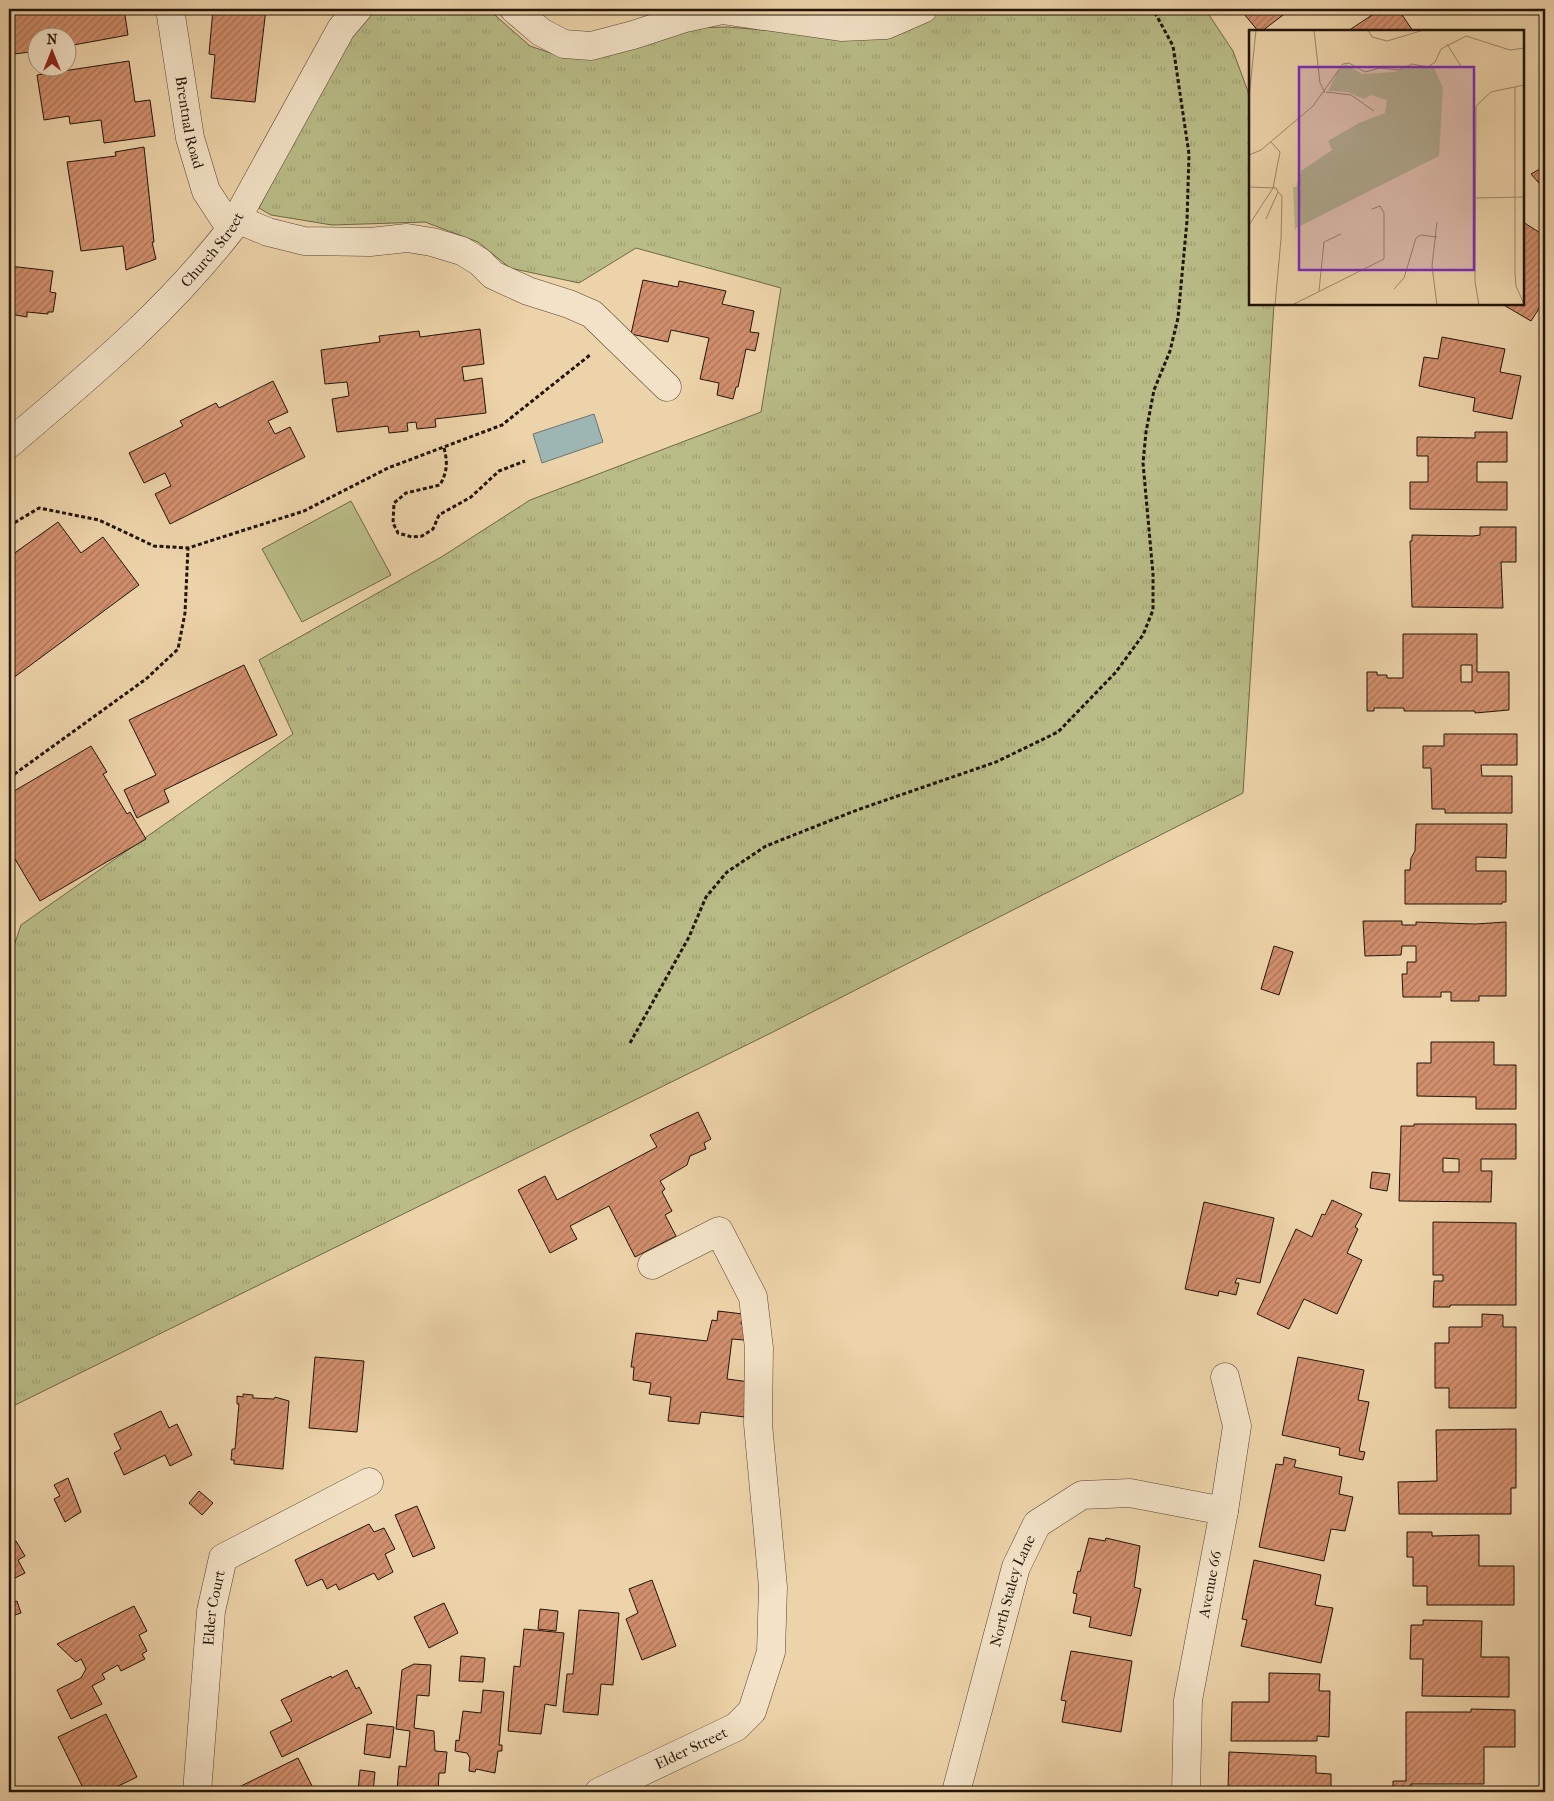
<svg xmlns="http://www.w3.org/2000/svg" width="1554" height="1801" viewBox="0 0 1554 1801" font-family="'IM FELL French Canon',serif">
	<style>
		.grass { fill: url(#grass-tufts); stroke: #6e6848 }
		.garden { fill: #b9bc87; stroke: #6e6848 }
		.water { fill: #9db5b3; stroke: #6c756f }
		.building { fill: url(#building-hatch); stroke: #221408; fill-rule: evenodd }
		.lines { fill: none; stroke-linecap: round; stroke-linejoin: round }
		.minor-casing { stroke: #554430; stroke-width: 29 }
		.path { stroke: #221408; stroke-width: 3; stroke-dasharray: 4 2.5; stroke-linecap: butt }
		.minor { stroke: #f3e2c7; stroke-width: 28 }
		.labels { text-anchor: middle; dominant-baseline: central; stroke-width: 4; stroke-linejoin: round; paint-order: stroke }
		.street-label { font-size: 15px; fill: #221408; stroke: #f3e2c7 }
		.inset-road { fill: none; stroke: #9c8769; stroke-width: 1 }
		.view { fill: #7b2cbf; fill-opacity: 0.15; stroke: #7b2cbf; stroke-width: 2.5 }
		.inset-edge { fill: none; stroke: #221408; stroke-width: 2.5 }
	</style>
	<defs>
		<pattern id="grass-tufts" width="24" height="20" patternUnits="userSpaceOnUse" patternTransform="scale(1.25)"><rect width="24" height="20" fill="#b9bc87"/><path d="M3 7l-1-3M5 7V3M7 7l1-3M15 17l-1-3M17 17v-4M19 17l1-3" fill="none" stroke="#9fa173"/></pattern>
		<pattern id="building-hatch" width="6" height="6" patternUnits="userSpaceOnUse" patternTransform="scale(1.25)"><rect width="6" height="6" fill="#d28f6d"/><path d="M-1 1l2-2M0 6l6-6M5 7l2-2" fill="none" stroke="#aa7458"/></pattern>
	</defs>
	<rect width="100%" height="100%" fill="#edd3a9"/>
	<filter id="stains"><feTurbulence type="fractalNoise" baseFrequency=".004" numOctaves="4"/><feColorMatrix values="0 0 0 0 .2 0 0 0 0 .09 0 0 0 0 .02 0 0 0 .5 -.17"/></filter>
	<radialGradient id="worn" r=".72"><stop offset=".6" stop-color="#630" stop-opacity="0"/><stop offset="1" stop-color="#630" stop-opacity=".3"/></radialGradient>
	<path class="grass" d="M369 9H488L530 46 562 57 686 28 727 27 776 31 888 33 947 9H1095L1129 14 1170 9H1205L1233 51 1250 97V304H1274L1243 793 771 1033 9 1408V961L21 925 293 734 259 660 443 556 530 500 761 412 781 288 636 248 579 283 510 268 478 242 425 222 332 225 271 215 259 208 313 102Z"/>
	<path class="garden" d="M351 501 391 575 302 622 262 549Z"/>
	<path class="water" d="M594 414 603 442 542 463 533 434Z"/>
	<path class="building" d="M9 9H124L128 35 68 46V38H38V51L14 54V52L9 53Z
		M213 9H266L255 102 211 98 215 55 209 54Z
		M1240 9H1291L1262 31H1258Z
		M1381 9H1398L1413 31H1348Z
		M129 61 135 102 150 100 155 136 104 143 101 120 70 124 69 116 44 120 37 75Z
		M144 147 154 242H152L156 259 126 270 123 246 81 251 67 162 116 156 115 152Z
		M1545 166V190L1531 174Z
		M1523 222 1545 236V299L1531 321 1502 304H1523Z
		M9 266 53 271 50 292 56 293 53 312H48V314L27 312V317L10 314 9 324Z
		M643 280 678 287 679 281 726 291 722 304 754 311 750 332 759 333 755 351 746 349 738 387H736L733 399 717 395 719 383 700 379 709 338 671 330 668 342 631 334Z
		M480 329 484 364 462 367 464 381 482 378 486 413 435 419 436 427 417 429 416 422 407 423 408 431 389 433 388 426 337 432 332 399 349 396 347 382 325 384 321 350 380 342 379 336 419 331 420 337Z
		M1442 337 1505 349 1500 372 1521 376 1512 419 1473 411 1475 398 1419 386 1424 357 1438 359Z
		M273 381 288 412 268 421 275 434 290 427 305 457 170 524 155 494 171 486 165 473 144 483 129 453 183 426 180 421 216 403 219 408Z
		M1475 432H1507V462H1477V482H1507V510L1410 509V482H1428V456H1417V437L1475 438Z
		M58 522 81 553 103 537 139 585 9 681V557Z
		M1480 527H1516V562H1501L1503 608 1412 607 1410 541H1412V535L1473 536 1480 535Z
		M1403 634H1477V672H1509V710L1475 713V711H1404V708H1374V711H1367V672H1377V675H1387V678H1403ZM1461 665H1472V682H1461Z
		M244 665 277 735 164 790 169 802 137 818 124 790 156 775 129 720Z
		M1444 734H1517V765H1481L1482 776H1512V813H1445V809H1432L1431 768H1423V746H1444Z
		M91 746 107 772 103 774 127 814 130 812 146 839 40 901 9 849V794Z
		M1416 824H1507L1506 858 1476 857V871H1506V902H1502V904H1405V870H1410L1411 858 1415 851Z
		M1363 921H1402V925H1416V922L1475 924 1506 922V996H1479V1001H1451V992H1441V997H1403L1402 974H1407V962H1416V946H1402L1401 955 1365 956Z
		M1274 946 1293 952 1279 995 1261 989Z
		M1431 1042H1494V1065H1516V1109H1476V1097L1417 1096V1063H1431Z
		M698 1112 711 1139 704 1143 706 1149 690 1156 687 1165 660 1181 665 1189 662 1192 672 1211 665 1215 676 1236 635 1257 609 1206 570 1226 577 1239 550 1253 518 1190 545 1176 557 1200 657 1147 650 1135Z
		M1414 1124H1516V1159H1481V1171H1492L1491 1202 1399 1201 1401 1126H1414ZM1443 1158 1459 1159V1172H1443Z
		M1372 1172 1390 1174 1387 1191 1370 1188Z
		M1332 1200 1362 1214 1355 1227 1358 1229 1347 1253 1362 1260 1337 1314 1304 1299 1289 1329 1257 1314 1296 1229 1312 1237 1322 1214 1325 1215Z
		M1204 1202 1274 1218 1260 1283 1237 1278 1235 1283H1239L1236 1295 1219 1291 1218 1296 1185 1289Z
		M1433 1222 1516 1223V1305H1450V1307H1433L1434 1281H1443V1275H1433Z
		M718 1311 743 1314 741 1324H745L744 1340 732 1339 727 1379 750 1382 745 1417 701 1412 699 1424 668 1421 671 1397 649 1394 651 1383 633 1380 634 1367H631L636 1333 707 1341 712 1320 717 1321Z
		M1482 1314 1503 1315V1327H1516V1408H1449V1388H1435V1343H1449V1327H1482Z
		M315 1357 364 1361 357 1432 309 1428Z
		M1298 1357 1364 1370 1358 1400 1369 1402 1359 1451 1365 1452 1363 1460 1339 1455 1340 1448 1282 1435Z
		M243 1394 253 1395V1398L274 1399 275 1397 289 1401 283 1469 234 1464V1460H231L232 1449H235L239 1404H237V1396L243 1397Z
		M161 1411 169 1428 177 1424 192 1455 170 1466 165 1455 124 1475 114 1453 121 1449 114 1434Z
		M1516 1429V1488H1511V1514H1399L1398 1482 1437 1481 1436 1430Z
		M1284 1457 1296 1460 1294 1467 1342 1477 1339 1494 1353 1497 1345 1531 1331 1529 1324 1561 1259 1547 1276 1464 1283 1465Z
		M68 1478 81 1512 65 1522 54 1499 60 1496 54 1485Z
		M199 1491 213 1503 202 1515 189 1503Z
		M417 1506 435 1548 413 1557 395 1515Z
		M369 1524 374 1532 384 1528 395 1549 385 1554 393 1572 378 1580 374 1573 339 1590 336 1584 327 1589 322 1579 307 1586 295 1560Z
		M1407 1532H1432V1536L1479 1535V1566H1514V1605H1427V1586H1413V1557H1407Z
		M1089 1538 1105 1541 1106 1538 1140 1546 1134 1587 1141 1589 1131 1636 1089 1627 1091 1617 1073 1613 1077 1594 1073 1593 1078 1571 1080 1572Z
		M16 1541 25 1556 18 1560 25 1573 9 1581V1544Z
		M1254 1560 1321 1575 1315 1605 1333 1608 1321 1663 1241 1646 1247 1620 1242 1619Z
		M652 1580 676 1646 642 1660 626 1619 638 1613 629 1589Z
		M17 1601 21 1613 9 1617V1604Z
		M444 1603 458 1633 429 1648 414 1617Z
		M134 1606 147 1631 139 1635 147 1651 142 1654 145 1659 121 1671 118 1665 102 1674 105 1679 92 1686 102 1704 71 1719 57 1690 81 1678 86 1669 81 1659 76 1662 57 1644Z
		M540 1609 558 1611 556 1631 538 1629Z
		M579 1610 619 1613 613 1685 601 1684 598 1715 563 1712 567 1674H573Z
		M1423 1620 1482 1621 1481 1657H1509V1697L1422 1696 1423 1659H1410L1411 1625H1423Z
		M524 1629 564 1633 556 1706 545 1704 541 1734 508 1731 514 1666 520 1667Z
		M1071 1651 1132 1661 1121 1732 1062 1722 1066 1701 1061 1700Z
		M461 1656 485 1658 483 1682 459 1681Z
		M414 1664 431 1665 429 1696 417 1695 414 1728 434 1731 435 1751 447 1752 445 1773H439L438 1792 397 1791 399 1766 406 1767 410 1731 396 1729 402 1670Z
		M347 1670 356 1689 359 1687 372 1713 282 1757 270 1732 292 1721 281 1700 331 1676 332 1678Z
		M1269 1673 1320 1674 1319 1691H1330L1329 1737 1317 1736V1741H1231L1232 1702H1269Z
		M483 1690 504 1692 499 1745H502V1751H498L495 1773 476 1769 475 1772 469 1771 470 1758 467 1753 455 1751 456 1740 459 1741 463 1711 481 1713Z
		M1471 1709 1515 1710V1747H1484V1784H1411V1788H1393V1781H1406V1712H1471Z
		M106 1714 137 1777 106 1792H85L58 1737Z
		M367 1724 394 1727 390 1758 364 1754Z
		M1229 1752 1316 1756V1773L1331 1774V1792L1228 1791Z
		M298 1758 315 1792H239L237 1788Z
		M360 1770 375 1772 373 1792H358Z
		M137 1788 161 1790V1792H137Z"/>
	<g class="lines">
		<defs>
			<g id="minor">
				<path id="s1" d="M170 9 190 138 206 191 231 229"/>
				<path d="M514 9 541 32 564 44 591 46 633 35 685 18 722 10 841 27 886 25 923 9"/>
				<path d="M237 219 268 232 304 241 370 242 407 238 432 242 462 251 480 262 493 275 528 291 569 304 592 314 667 387"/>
				<path id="s2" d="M9 444C90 375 165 314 231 229L341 29 358 9"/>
				<path id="s3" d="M197 1792 211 1611 223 1558 369 1482"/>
				<path id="s4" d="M599 1792 736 1727 752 1711 771 1652 773 1587 758 1424 759 1348 753 1297 719 1231 652 1265"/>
				<path id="s5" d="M956 1792 1016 1567 1037 1524 1082 1495 1130 1493 1224 1511"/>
				<path id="s6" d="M1186 1792 1188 1700 1224 1511 1237 1426 1225 1377"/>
			</g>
		</defs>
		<use href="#minor" class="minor-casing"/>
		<path class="path" d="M444 448C448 463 447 472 440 485L406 493 394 503 393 523 398 533 412 537 422 536 433 529 439 515 471 497 499 471 525 461
			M9 526 39 508 99 520 154 546 188 548 304 511 388 468 502 425 590 355
			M9 778 146 679 178 649 185 613 188 548
			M630 1043 689 937 706 897 727 872 766 846 857 810 996 762 1058 732 1116 672 1143 635 1153 610V574L1143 463 1146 432 1154 390 1170 351 1178 318 1187 221 1189 154 1173 46 1153 9"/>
		<use href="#minor" class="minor"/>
	</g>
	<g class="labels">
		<g class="street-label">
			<text stroke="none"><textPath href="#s1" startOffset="115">Brentnal Road</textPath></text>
			<text stroke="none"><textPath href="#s2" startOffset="282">Church Street</textPath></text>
			<text stroke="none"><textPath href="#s6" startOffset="210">Avenue 66</textPath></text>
			<text stroke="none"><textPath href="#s5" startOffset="209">North Staley Lane</textPath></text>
			<text stroke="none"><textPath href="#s3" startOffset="185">Elder Court</textPath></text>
			<text stroke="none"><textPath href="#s4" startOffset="102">Elder Street</textPath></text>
		</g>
	</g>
	<g transform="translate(1249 30)">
		<rect width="275" height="275" fill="#edd3a9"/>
		<path d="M97 34 113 44 145 42 163 36 185 38 194 58 190 126 47 198 46 201 44 157H47L52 141 83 120 79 111 110 93 136 83 138 70 122 65 115 69 98 62 79 61 89 41Z" fill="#b9bc87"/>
		<path class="inset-road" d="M65 0 71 53 76 63M119 0 123 7 138 11 175 0M198 14 213 38M266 57V243L267 256 275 274M77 62 102 65 125 81M0 68 7 0M0 125 12 120 64 76 94 34 100 33 116 42 131 38 150 40 163 34 179 37 186 32 192 19 217 6 261 20 275 18M0 157 27 158 29 162 17 189M226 168 275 167M188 192 183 236 188 275M0 195 24 158 31 122 22 112M145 259 155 248 167 208 172 205 188 207M70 261 75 212 92 204M26 275 32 209 33 166 29 162M43 275 135 229V183L131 176 123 179M230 275 226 252 227 76 242 62 275 55"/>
		<path class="view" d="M50 37H225V240H50Z"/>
		<rect width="275" height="275" class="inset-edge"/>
	</g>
	<rect width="1554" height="1801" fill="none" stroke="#edd3a9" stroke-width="30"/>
	<rect x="10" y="10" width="1534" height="1781" fill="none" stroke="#221408" stroke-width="2.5"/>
	<rect x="15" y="15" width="1524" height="1771" fill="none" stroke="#221408"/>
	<g transform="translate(52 52)"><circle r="24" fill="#f3e2c7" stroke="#9f907b"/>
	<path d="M0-4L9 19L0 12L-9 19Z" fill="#8f2418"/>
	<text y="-8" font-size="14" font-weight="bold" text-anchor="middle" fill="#221408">N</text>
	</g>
	<rect width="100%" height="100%" filter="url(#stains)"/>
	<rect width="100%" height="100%" fill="url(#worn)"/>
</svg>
